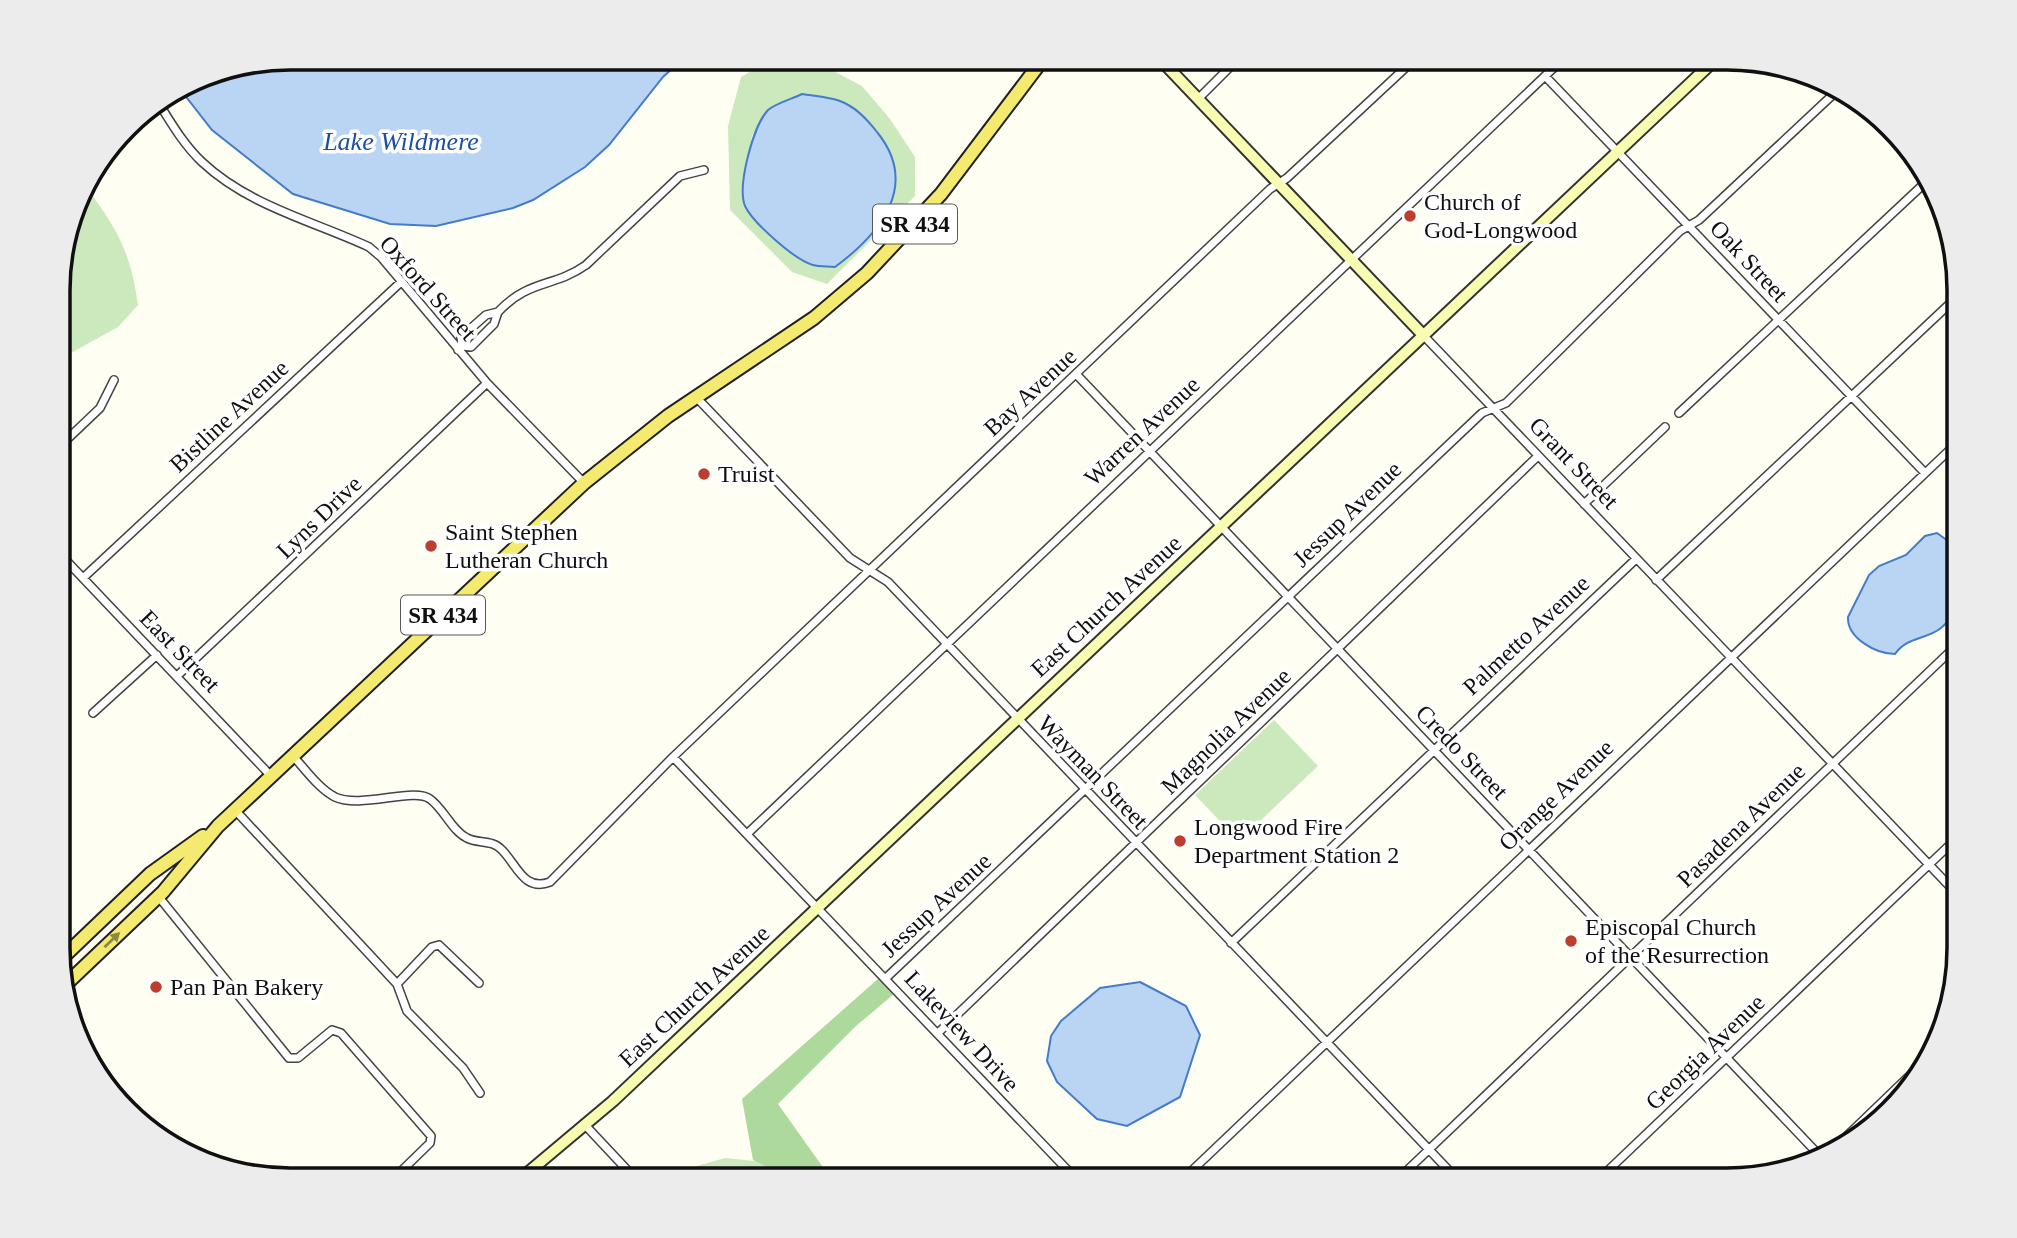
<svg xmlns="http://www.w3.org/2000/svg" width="2017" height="1238" viewBox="0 0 2017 1238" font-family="Georgia,serif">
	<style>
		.green { fill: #cce9bd; fill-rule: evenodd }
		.forest { fill: #aed99d }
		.water { fill: #bad4f4; stroke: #437cc9; stroke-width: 2 }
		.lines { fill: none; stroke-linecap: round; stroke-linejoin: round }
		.street-casing { stroke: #434343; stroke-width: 10 }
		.secondary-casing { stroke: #323232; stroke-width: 14 }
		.primary-casing { stroke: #212121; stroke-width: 16 }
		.street { stroke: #fff; stroke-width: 7 }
		.secondary { stroke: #f7fcb1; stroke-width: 10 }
		.primary { stroke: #f3ea6f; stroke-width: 12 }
		.oneway { fill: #8d8844 }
		.poi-dot { fill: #bc3e2c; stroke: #fff; stroke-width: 2.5 }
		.labels { text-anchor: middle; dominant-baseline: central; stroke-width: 7; stroke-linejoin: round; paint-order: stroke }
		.shield { fill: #fff; stroke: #585858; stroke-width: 2 }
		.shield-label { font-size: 23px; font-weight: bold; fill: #101010 }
		.poi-label { font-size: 24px; fill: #101010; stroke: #fff; text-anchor: start }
		.street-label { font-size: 24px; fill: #101010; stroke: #fff }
		.water-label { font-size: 26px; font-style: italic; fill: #1c4f9f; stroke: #fff }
		.rim { fill: none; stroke: #101010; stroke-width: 3.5 }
	</style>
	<rect width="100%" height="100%" fill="#fffef3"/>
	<path class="green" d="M770 60 820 64 862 86 890 119 915 157V196L827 284 792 272 730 210 728 126 741 77ZM769 109 897 174 886 216 742 192 752 136Z
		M84 184C117 229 130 249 138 305L118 327 60 359V260Z
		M1274 720 1318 766 1239 841 1195 795Z
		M725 1158 764 1162 794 1180H682L697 1166Z"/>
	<path class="forest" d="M879 978 894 994 856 1026 778 1104 832 1180H794L753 1160 742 1099Z"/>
	<path class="water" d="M290 58H684L663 77 609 145 585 167 533 200 513 208 436 226 390 224 293 194 212 130 180 89 201 75Z
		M802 94C814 96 829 97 840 101 856 107 867 119 877 132 920 185 881 233 835 267 828 266 820 267 813 265 795 260 753 223 745 206 737 186 753 126 768 110 776 103 792 99 802 94Z
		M1937 533C1945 539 1956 545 1959 556 1963 576 1959 614 1941 628 1926 640 1908 636 1895 654 1876 654 1847 638 1848 617L1869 575 1879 566 1906 555 1925 536Z
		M1140 982 1186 1006 1200 1035 1180 1097 1127 1126 1097 1119 1057 1082 1047 1061 1051 1036 1061 1021 1100 988Z"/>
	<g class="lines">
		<defs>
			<path id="street" d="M1545 76 1925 473
				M1198 99 1239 58
				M158 102C171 123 184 145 202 162 249 206 313 221 369 247L381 257 487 383 584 483
				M498 312C529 279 553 288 586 265L680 176 704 170
				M1424 336 1959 896
				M458 350 462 346 461 337 486 315 498 312 494 324 471 347 462 346
				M1077 375 1820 1156
				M696 397 850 558 888 582 1458 1180
				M1679 413 1927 181
				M60 446 100 408 114 380
				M1584 504 1665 427
				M60 554 271 776
				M83 578 401 282
				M1656 580 1959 295
				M177 676 487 383
				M93 713 157 655
				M293 756C305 769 319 789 335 797 361 809 414 787 430 799 444 809 452 831 467 838 478 844 492 839 502 850 517 865 524 892 550 882L673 757 1270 189 1287 178 1416 58
				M673 757 1077 1180
				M235 810 397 984 407 1011 463 1068 480 1093
				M748 833 1564 58
				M158 896 289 1058H298L332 1030 341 1033 431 1136 430 1143 392 1180
				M1231 943 1636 559
				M886 978 1482 413 1506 403 1680 231 1699 220 1840 88
				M397 984 432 947 439 945 479 983
				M938 1033 1538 456
				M585 1125 630 1173
				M1828 1154 1931 1055
				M1182 1180 1959 441
				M1397 1180 1959 643
				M1598 1180 1959 836"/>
			<path id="secondary" d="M1159 58 1424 336
				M519 1180 613 1101 1717 58"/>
			<path id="primary" d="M60 960 150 874 203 836
				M63 987 163 892 218 826 584 483 668 416 814 318 867 273 941 194 1044 58"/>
		</defs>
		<use href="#street" class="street-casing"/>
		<use href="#secondary" class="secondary-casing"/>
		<use href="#primary" class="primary-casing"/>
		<use href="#street" class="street"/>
		<use href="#secondary" class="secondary"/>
		<use href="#primary" class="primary"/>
	</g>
	<defs><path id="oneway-solid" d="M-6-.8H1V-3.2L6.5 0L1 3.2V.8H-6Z" transform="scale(1.75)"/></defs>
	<use class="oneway" href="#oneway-solid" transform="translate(112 940) rotate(-44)"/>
	<g class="poi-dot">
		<circle cx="1410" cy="216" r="7"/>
		<circle cx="704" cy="474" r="7"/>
		<circle cx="431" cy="546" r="7"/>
		<circle cx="1180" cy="841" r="7"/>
		<circle cx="1571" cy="941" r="7"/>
		<circle cx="156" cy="987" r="7"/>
	</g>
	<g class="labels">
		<g class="shield">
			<rect x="873" y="204.5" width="84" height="39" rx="5"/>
			<rect x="401" y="595.5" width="84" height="39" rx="5"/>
		</g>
		<g class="shield-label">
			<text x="915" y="224">SR 434</text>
			<text x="443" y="615">SR 434</text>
		</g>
		<g class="poi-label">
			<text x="1424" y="202">Church of<tspan x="1424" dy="28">God-Longwood</tspan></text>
			<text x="718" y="474">Truist</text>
			<text x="445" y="532">Saint Stephen<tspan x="445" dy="28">Lutheran Church</tspan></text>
			<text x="1194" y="827">Longwood Fire<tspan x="1194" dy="28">Department Station 2</tspan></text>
			<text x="1585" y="927">Episcopal Church<tspan x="1585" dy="28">of the Resurrection</tspan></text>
			<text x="170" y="987">Pan Pan Bakery</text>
		</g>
		<g class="street-label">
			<text transform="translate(1749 261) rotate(47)">Oak Street</text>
			<text transform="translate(428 288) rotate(48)">Oxford Street</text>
			<text transform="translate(1030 392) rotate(-43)">Bay Avenue</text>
			<text transform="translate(229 416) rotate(-43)">Bistline Avenue</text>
			<text transform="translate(1142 431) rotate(-43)">Warren Avenue</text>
			<text transform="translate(1574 463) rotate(46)">Grant Street</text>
			<text transform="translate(1347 514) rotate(-44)">Jessup Avenue</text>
			<text transform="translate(319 517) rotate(-44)">Lyns Drive</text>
			<text transform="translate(1106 606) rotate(-43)">East Church Avenue</text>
			<text transform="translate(1526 635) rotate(-43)">Palmetto Avenue</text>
			<text transform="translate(180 651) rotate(46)">East Street</text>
			<text transform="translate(1226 731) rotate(-44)">Magnolia Avenue</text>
			<text transform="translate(1462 752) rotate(46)">Credo Street</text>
			<text transform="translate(1093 772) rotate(46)">Wayman Street</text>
			<text transform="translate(1556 795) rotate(-44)">Orange Avenue</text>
			<text transform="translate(1741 825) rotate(-44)">Pasadena Avenue</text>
			<text transform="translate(936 905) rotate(-43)">Jessup Avenue</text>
			<text transform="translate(694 996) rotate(-43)">East Church Avenue</text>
			<text transform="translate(962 1031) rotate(47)">Lakeview Drive</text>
			<text transform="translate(1705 1052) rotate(-44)">Georgia Avenue</text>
		</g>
		<g class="water-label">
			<text x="401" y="141">Lake Wildmere</text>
		</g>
	</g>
	<path d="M0 0H2017V1238H0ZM290 70H1727A220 220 0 0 1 1947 290V948A220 220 0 0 1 1727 1168H290A220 220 0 0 1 70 948V290A220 220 0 0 1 290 70Z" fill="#ececec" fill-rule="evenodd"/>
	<path class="rim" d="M290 70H1727A220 220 0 0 1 1947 290V948A220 220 0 0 1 1727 1168H290A220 220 0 0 1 70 948V290A220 220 0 0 1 290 70Z"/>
</svg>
